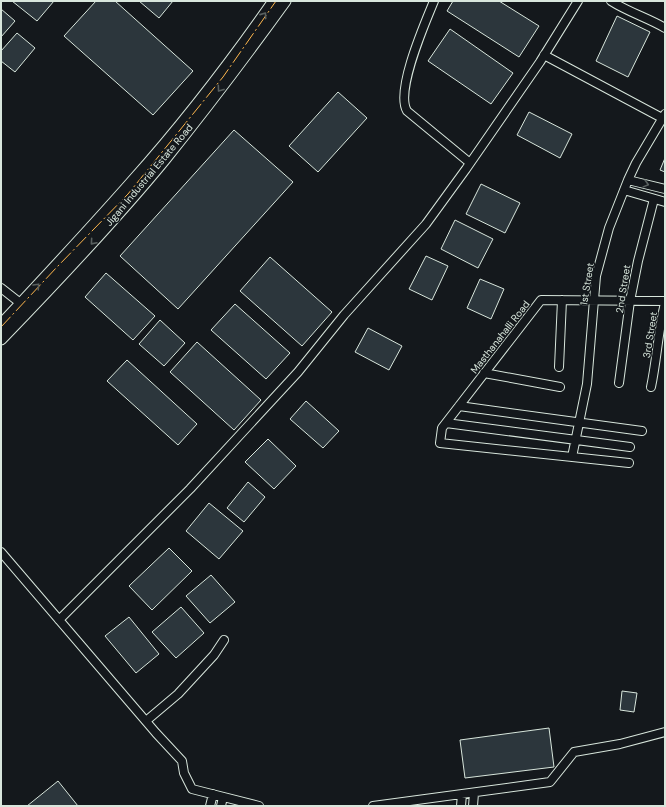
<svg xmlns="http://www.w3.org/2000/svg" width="666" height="807" viewBox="0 0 666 807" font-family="'DM Sans',sans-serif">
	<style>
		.building { fill: #2c363c; stroke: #d8e6dc }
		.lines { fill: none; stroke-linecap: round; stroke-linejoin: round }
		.minor-casing { stroke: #d8e6dc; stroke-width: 10 }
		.major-casing { stroke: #d8e6dc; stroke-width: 13 }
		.minor { stroke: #14181c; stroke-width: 8 }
		.major { stroke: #14181c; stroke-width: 11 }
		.power { stroke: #ffb74d; stroke-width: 1; stroke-dasharray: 14 3 2 3; stroke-linecap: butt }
		.oneway { stroke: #59605f }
		.labels { text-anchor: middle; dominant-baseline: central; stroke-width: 3; stroke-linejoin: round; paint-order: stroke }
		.street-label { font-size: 10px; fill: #d8e6dc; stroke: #14181c }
	</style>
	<rect width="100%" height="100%" fill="#14181c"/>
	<path class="building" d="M12 1H54L37 21Z
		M96 1H115L193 71 153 115 64 36Z
		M139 1H173L159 18Z
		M453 1H499L539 26 519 57 447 11Z
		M1 9 15 21 1 37Z
		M617 16 650 32 628 77 596 61Z
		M450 29 513 73 491 104 428 61Z
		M17 33 35 48 15 72 1 61V51Z
		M338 92 367 118 318 172 289 146Z
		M529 112 572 134 560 158 517 135Z
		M234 130 293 182 178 309 120 256Z
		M665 158V172L660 170Z
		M481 184 520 203 505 233 466 214Z
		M455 220 493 239 478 268 441 249Z
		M426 256 448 266 432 300 409 289Z
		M270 257 332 312 302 346 240 291Z
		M106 273 155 316 133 340 85 297Z
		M480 279 504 289 491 319 467 308Z
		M235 304 290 353 266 379 211 330Z
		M160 320 185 343 164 366 139 344Z
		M368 328 402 346 389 370 355 352Z
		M197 342 261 400 234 430 170 372Z
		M127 360 197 424 178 445 107 381Z
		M306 401 339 431 323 448 290 419Z
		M268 439 296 466 274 489 245 462Z
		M248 482 265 497 244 522 227 508Z
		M209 503 243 531 219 559 186 531Z
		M169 548 192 571 152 610 129 586Z
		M211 575 235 602 210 623 186 596Z
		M181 607 204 633 176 658 152 632Z
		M129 617 159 654 136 673 105 636Z
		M622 691 637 693 634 712 620 710Z
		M549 728 554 767 465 778 460 740Z
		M58 781 78 806H27Z"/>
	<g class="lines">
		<defs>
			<path id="minor" d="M434 1C425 23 395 91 407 111L470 163
				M611 1C628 12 648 18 665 28
				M544 55 662 118
				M628 180 665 189
				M624 190 665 202
				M1 288 24 306
				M559 367 562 300
				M484 373 560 387
				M619 383 630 301 638 261 654 199
				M651 387C657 359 658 331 665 303
				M459 406 642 431
				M446 423 630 447
				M572 457 587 384 596 276 609 228 628 180 636 163 665 114
				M629 463 440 443 442 428 541 300 665 301
				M1 552 156 733 182 761 184 773 192 789 259 806
				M59 620 190 489 298 372 344 315 426 224 466 169 540 62 578 1
				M146 721 178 694 214 655 224 640
				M210 806 213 794
				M221 806 223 797
				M373 806 550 782 574 752 620 744 665 732
				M461 806 462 794
				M473 806 474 793"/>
			<path id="major" d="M1 325C45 278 89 231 132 182 183 125 230 64 274 1
				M1 339C57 281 113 222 164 160 206 108 246 55 285 1"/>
		</defs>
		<use href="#minor" class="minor-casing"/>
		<use href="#major" class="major-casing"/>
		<use href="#minor" class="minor"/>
		<use href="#major" class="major"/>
		<path class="power" d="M1 327 57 267 128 194 223 77 276 1"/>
	</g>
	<defs><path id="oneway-chevron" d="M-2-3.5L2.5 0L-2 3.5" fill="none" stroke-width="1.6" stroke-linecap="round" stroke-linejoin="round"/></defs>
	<g class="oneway">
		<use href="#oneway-chevron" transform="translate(264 15) rotate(-55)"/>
		<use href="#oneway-chevron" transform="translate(220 89) rotate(126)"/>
		<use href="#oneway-chevron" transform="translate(646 184) rotate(15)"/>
		<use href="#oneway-chevron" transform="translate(93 242) rotate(131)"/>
		<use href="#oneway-chevron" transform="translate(37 286) rotate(-47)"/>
	</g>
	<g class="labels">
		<g class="street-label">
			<text transform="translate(149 175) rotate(-50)">Jigani Industrial Estate Road</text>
			<text transform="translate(587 284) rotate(-81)">1st Street</text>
			<text transform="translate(623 289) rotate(-81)">2nd Street</text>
			<text transform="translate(650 335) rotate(-81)">3rd Street</text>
			<text transform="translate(500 337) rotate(-52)">Masthanahalli Road</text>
		</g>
	</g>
	<rect width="666" height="807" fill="none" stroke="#d8e6dc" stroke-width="4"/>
</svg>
